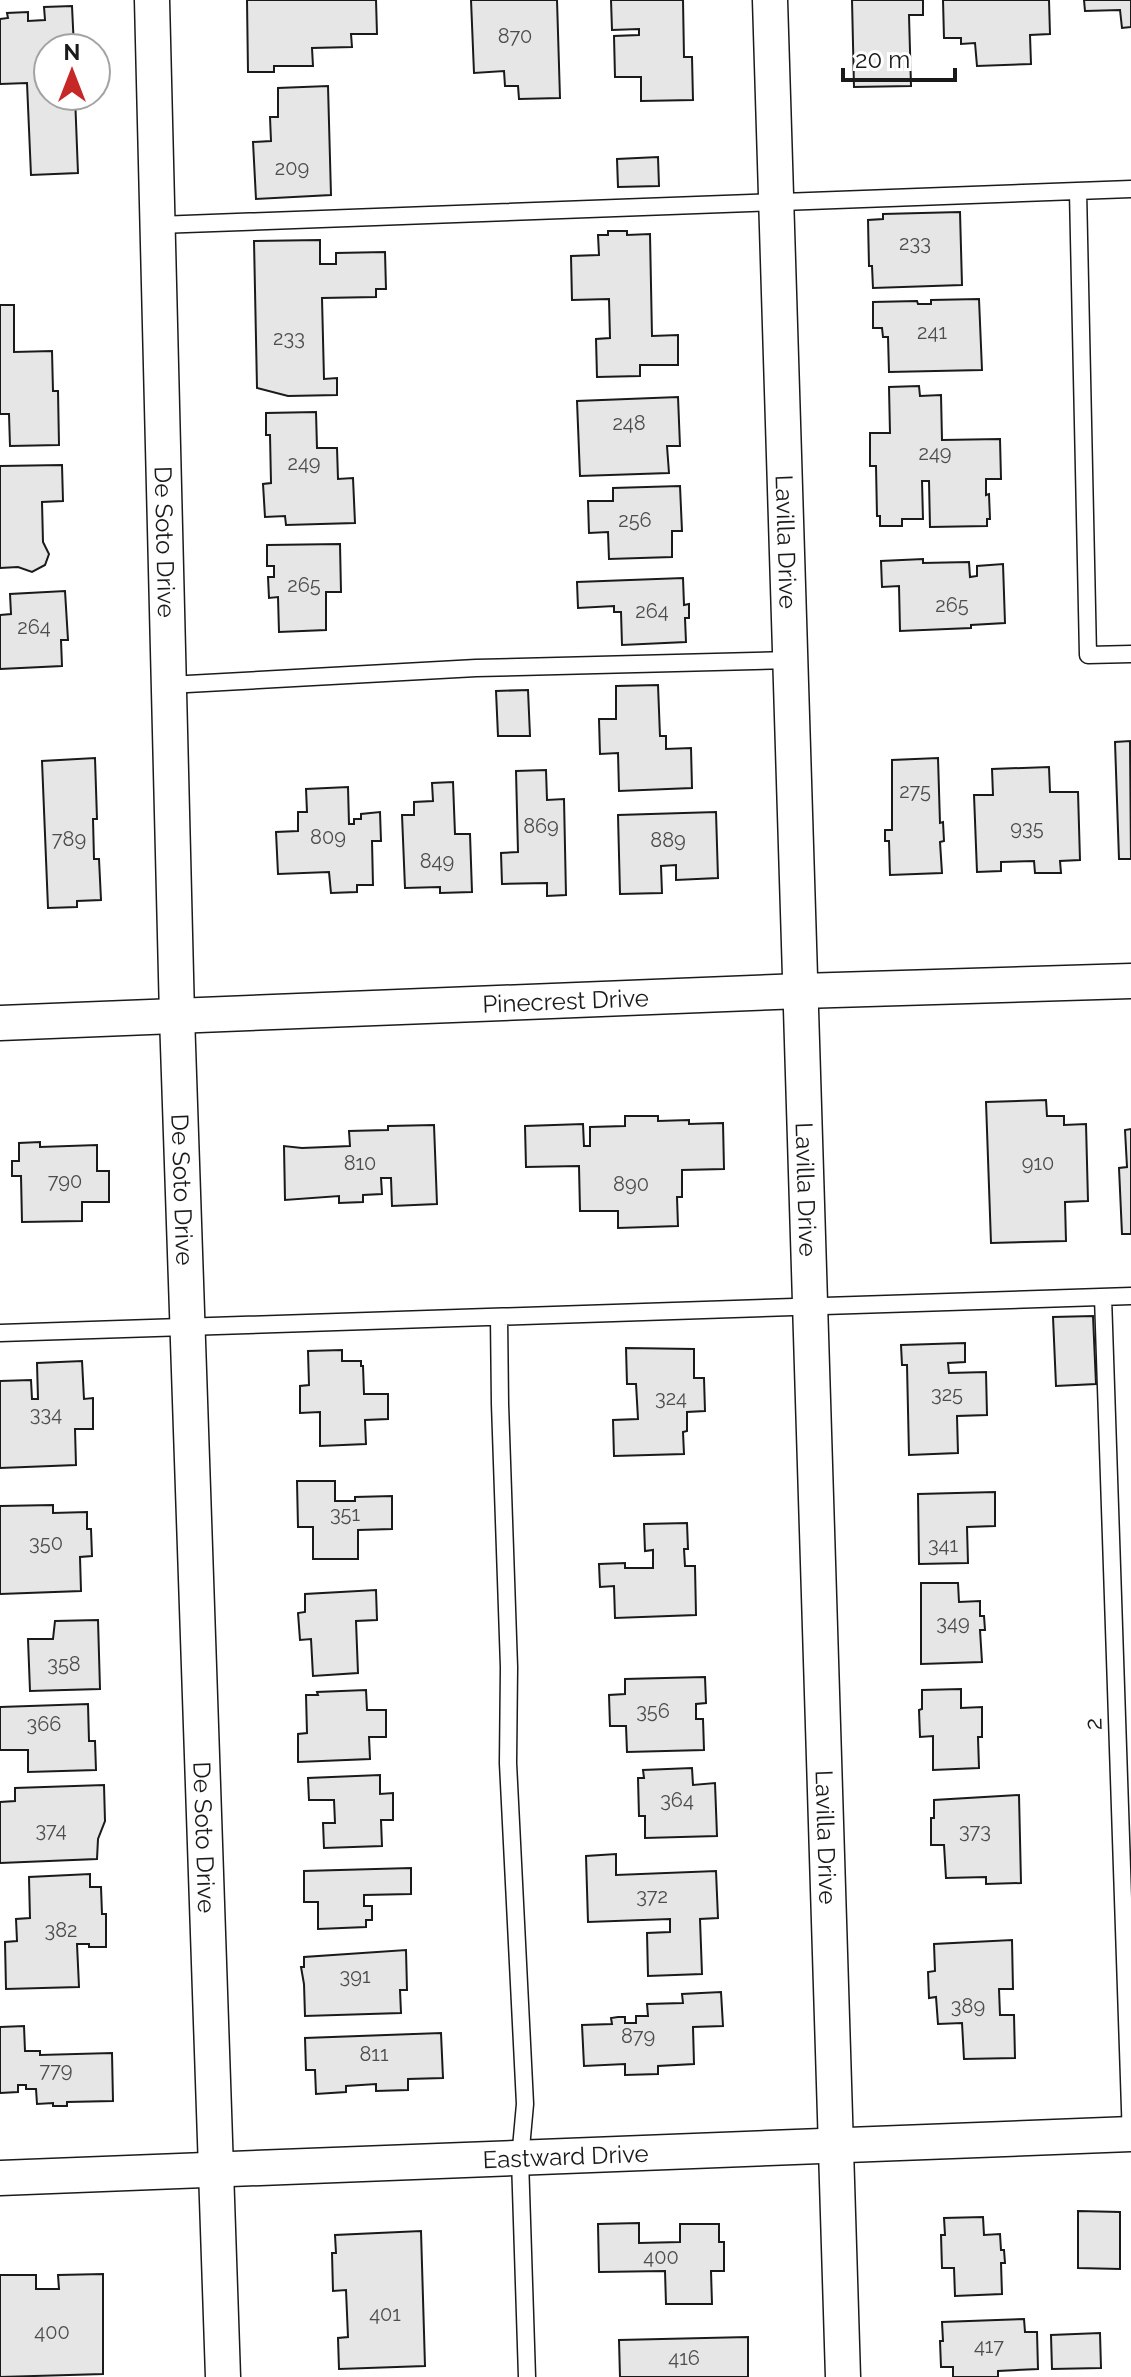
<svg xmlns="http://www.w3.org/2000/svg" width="1131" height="2377" viewBox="0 0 1131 2377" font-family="Raleway,sans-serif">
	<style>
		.building { fill: #e6e6e6; stroke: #1a1a1a; stroke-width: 2 }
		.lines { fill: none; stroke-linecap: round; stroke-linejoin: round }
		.service-casing { stroke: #1a1a1a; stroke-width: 19 }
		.minor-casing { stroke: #1a1a1a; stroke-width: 37 }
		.service { stroke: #fff; stroke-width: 16 }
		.minor { stroke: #fff; stroke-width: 34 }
		.labels { text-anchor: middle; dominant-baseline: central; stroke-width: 6; stroke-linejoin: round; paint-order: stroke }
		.number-label { font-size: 20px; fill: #4d4d4d }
		.street-label { font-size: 24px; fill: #1a1a1a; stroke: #fff }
	</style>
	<rect width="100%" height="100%" fill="#fff"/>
	<path class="building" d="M247 0H376L377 34H351L352 47 312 48 313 66H274V72H248Z
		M471 0H557L560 98 519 99 518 86H505L504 71 474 73Z
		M611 0H683L684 57H692L693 100 641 101V77H615L614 36 639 35V29L612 30Z
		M852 0H923V15H909L911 86 854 87Z
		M943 0H1049L1050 34 1030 35 1031 64 977 66 975 43 961 44V38H944Z
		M1084 0H1131V27L1122 28 1120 10 1085 11Z
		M72 6 74 48H48V96H75L78 173 31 175 27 83 0 84V19L8 18 7 13 28 12V21L45 20 44 7Z
		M328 86 331 195 256 199 253 142 271 141 270 117H278V88Z
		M658 157 659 186 618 187 617 159Z
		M960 212 962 285 873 288 872 266H869L868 220 883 219V214Z
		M608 231H627V235L650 234 652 336 678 335V365H640V376L597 377 596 339 610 338 609 299 572 300 571 256 599 255 598 235H608Z
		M320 240V264H336V253L385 252 386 289H376V297L322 298 324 379 337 378V395L288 396 257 388 254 241Z
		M979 299 982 370 889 372 888 337H883L882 328H873V302L917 301 918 304H931V300Z
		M0 305H14V352L52 351 53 391H58L59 445 10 446 9 414H0Z
		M919 386 920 396 941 395 942 440 1000 439 1001 479H986V495L989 494 990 519H987V526L930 527 929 481H922L923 519H902V526H880V516H877L876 466H870V433H890L889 387Z
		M678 397 680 446H667L669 473 580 476 577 401Z
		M316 412 317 448H337L338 479 353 478 355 523 286 525 285 516 265 517 263 484 271 483 270 435H266V413Z
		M62 465 63 501 42 502 43 542 49 554 45 565 32 572 18 567 0 568V466Z
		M680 486 682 531H672V557L609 559 608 532 589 533 588 501H613V488Z
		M340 544 341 592H326V630L279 632 278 597 269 598 268 577H274V566H267V545Z
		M923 559V563L969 562 970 577 977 576V566L1003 564 1005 623 971 625V628L900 631 899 586 882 587 881 561Z
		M683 578 684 605 689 604V618H685L686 642 622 645 621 612H614V606L578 608 577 582Z
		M65 591 68 640H61L62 666 0 669V615L11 614 10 594Z
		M658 685 660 736H666V749L691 748 692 788 619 791 618 753 600 754 599 719H616V686Z
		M528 690 530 736H498L496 691Z
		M1130 741 1131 859H1119L1115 742Z
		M95 758 97 819H93L94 859H99L101 900 77 901V907L48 908 42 761Z
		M938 758 940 823 943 822 944 841 940 842 942 873 890 875 889 841H885V830H892V760Z
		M1049 767 1050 792H1078L1080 860 1060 861 1061 873H1035L1034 861 1001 862V871L977 872 974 795H993L992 769Z
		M546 770 547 800 564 799 566 895 547 896V883L502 884 501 853 518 852 516 771Z
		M453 782 455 834H470L472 892 440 893V887L405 888 402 815H414V802L433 801 432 783Z
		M348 787 349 824H354V819H361V814L380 812 381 841H372L373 885H357V892L331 893 329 872 278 874 276 832 298 831V812H307L306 789Z
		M716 812 718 878 676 880V865L661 866 662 893 620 894 618 815Z
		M1046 1100 1047 1116H1064V1125L1086 1124 1088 1201 1065 1202 1066 1241 991 1243 986 1102Z
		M625 1116H658V1121L689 1120V1124L723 1123 724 1169 682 1170V1197H677L678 1226 618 1228V1211H580L579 1166 526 1167 525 1126 583 1124 584 1146H590V1127L625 1126Z
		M434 1125 437 1204 392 1206 391 1178H381L382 1194 363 1195V1202L339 1203V1196L285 1200 284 1146 302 1148 350 1146 349 1131 388 1130V1126Z
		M1131 1129V1234H1122L1119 1168 1127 1167 1125 1130Z
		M40 1142V1147L97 1145V1171H109V1202H82V1221L22 1222 21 1176H12V1161H19V1143Z
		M1093 1316 1096 1384 1056 1386 1053 1317Z
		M965 1343V1362L948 1363 949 1373 986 1372 987 1415 957 1416 958 1453 909 1455 907 1365H902L901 1345Z
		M626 1348 694 1349V1378H704L705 1411 687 1412V1431L683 1432 684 1454 614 1456 613 1420 638 1419 636 1384H627Z
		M342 1350V1361H361V1366H363L364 1394H388V1419L365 1420 366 1444 320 1446V1412L300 1413V1386L309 1385 308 1351Z
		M82 1361 84 1399 93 1398V1429H75L76 1465 0 1468V1381L31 1380 32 1399H38L37 1363Z
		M297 1481H335V1501H355V1497L392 1496V1529L358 1530V1559H313V1527H298Z
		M995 1492V1526L967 1527 968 1563 919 1564 918 1494Z
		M53 1505V1513L87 1512V1529H91L92 1556 80 1557 81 1591 0 1594V1506Z
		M687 1523 688 1549H684L685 1566H695L696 1615 615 1618 614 1586 600 1587 599 1564 625 1563V1568H653V1550L645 1551 644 1524Z
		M921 1583H958L959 1602 980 1601V1616H984L985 1630H980L982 1662 921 1664Z
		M376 1590 377 1620 356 1621 358 1673 313 1676 311 1639 300 1640 298 1613 305 1612V1594Z
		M98 1620 100 1689 30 1691 28 1639H53L55 1621Z
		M705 1677 706 1703 696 1704V1719H703L704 1750 627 1752 626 1726H610L609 1695 625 1694V1679Z
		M961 1689V1708L982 1707V1737H978L979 1768 933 1770V1736L920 1737 919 1710 922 1709V1690Z
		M366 1690 367 1710H386V1737H369L370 1759 298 1762V1734L307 1733 306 1695H318L317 1692Z
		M88 1704 89 1741H95L96 1770 28 1772V1750H0V1707Z
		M692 1768 693 1785 715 1783 717 1836 645 1838V1816H639L638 1778H644L643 1770Z
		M380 1775V1794L393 1793V1820H381L382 1846 324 1848 323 1823H335L334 1800H309L308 1778Z
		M104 1785 105 1821 98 1839 97 1859 0 1863V1802L15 1801V1788Z
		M1019 1795 1021 1883 986 1884V1877L946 1878 944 1845H931V1818H934V1800Z
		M616 1854V1875L716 1871 718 1918 700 1919 702 1974 648 1976 647 1933 670 1932V1919L588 1922 586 1856Z
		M411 1868V1894L364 1895V1906H372V1920H366V1927L318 1929V1902H304V1871Z
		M90 1874V1887H101L102 1914H106V1947H89V1944H77L79 1987 6 1989 5 1942 17 1941 16 1919 30 1918 29 1877Z
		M1012 1940 1013 1989H999L1000 2015H1014L1015 2058 964 2059 962 2023 938 2024 936 1997 929 1998 928 1972 935 1971 934 1944Z
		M406 1950 407 1990H400L401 2013 305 2016 304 1984 301 1967H304V1957Z
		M721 1992 723 2026 693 2027 694 2064 658 2066V2074L625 2075V2064L584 2066 582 2025 612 2024 611 2018 618 2017H625V2023H636V2016H648L647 2004 683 2003 682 1994Z
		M24 2026 25 2051H40V2055L112 2053 113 2101 67 2102V2106H53V2103L37 2104 36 2089H26V2085H18V2092L0 2093V2027Z
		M441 2033 443 2078 408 2079V2090L376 2091V2084L346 2086V2092L316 2094 315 2070H306L305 2038Z
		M1078 2211 1120 2212V2269L1078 2268Z
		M983 2217 984 2235 1000 2234 1001 2250H1004L1005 2263H1001L1002 2294 955 2296 954 2268H942L941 2235H945L944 2218Z
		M639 2223V2243L680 2242V2224H719V2242H724V2271H711L712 2304H666L665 2271 599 2272 598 2224Z
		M421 2231 425 2366 339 2369 338 2338 348 2337 346 2290 333 2291 332 2253H336L335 2235Z
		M103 2274V2374L0 2377V2275H36V2289H59L58 2275Z
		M1024 2319 1025 2332H1037L1038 2369 998 2371V2377H953V2367H941L940 2341H943L942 2322Z
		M1100 2333 1101 2368 1052 2369 1051 2335Z
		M748 2337V2377H620L619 2340Z"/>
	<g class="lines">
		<defs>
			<path id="service" d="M1078 191 1088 655 1131 654
				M158 225 1131 189
				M169 685 476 668 791 660
				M1103 1297 1131 2139
				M499 1317 500 1404 509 1667 508 1763 525 2104 520 2159 527 2377
				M0 1333 1131 1296"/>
			<g id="minor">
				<path id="s1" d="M152 0 177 1016 223 2377"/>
				<path id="s2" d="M770 0 843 2377"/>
				<path id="s3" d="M0 1023 801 991 1131 981"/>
				<path id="s4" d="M0 2178 1131 2134"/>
			</g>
		</defs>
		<use href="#service" class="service-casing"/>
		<use href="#minor" class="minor-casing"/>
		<use href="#service" class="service"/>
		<use href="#minor" class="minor"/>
	</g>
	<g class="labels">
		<g class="number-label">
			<text x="515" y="36">870</text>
			<text x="292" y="168">209</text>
			<text x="915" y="243">233</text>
			<text x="932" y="332">241</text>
			<text x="289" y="338">233</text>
			<text x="629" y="423">248</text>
			<text x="935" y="453">249</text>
			<text x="304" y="463">249</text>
			<text x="635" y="520">256</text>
			<text x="304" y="585">265</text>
			<text x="952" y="605">265</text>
			<text x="652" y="611">264</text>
			<text x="34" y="627">264</text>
			<text x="915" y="791">275</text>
			<text x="541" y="826">869</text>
			<text x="1027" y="828">935</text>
			<text x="328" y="837">809</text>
			<text x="69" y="839">789</text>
			<text x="668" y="840">889</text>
			<text x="437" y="861">849</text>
			<text x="360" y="1163">810</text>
			<text x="1038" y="1163">910</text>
			<text x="65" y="1181">790</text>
			<text x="631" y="1184">890</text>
			<text x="947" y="1394">325</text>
			<text x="671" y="1398">324</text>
			<text x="46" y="1414">334</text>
			<text x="345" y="1514">351</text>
			<text x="46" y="1543">350</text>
			<text x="943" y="1545">341</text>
			<text x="953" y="1623">349</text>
			<text x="64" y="1664">358</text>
			<text x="653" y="1711">356</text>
			<text x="44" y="1724">366</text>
			<text x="677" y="1800">364</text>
			<text x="51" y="1830">374</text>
			<text x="975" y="1831">373</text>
			<text x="652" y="1896">372</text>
			<text x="61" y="1930">382</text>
			<text x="355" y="1976">391</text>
			<text x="968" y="2006">389</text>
			<text x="638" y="2036">879</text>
			<text x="374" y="2054">811</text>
			<text x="56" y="2070">779</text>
			<text x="661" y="2257">400</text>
			<text x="385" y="2314">401</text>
			<text x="52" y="2332">400</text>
			<text x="989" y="2346">417</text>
			<text x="684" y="2358">416</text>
		</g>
		<g class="street-label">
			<text stroke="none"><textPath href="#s1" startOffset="542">De Soto Drive</textPath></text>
			<text stroke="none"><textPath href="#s2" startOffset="542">Lavilla Drive</textPath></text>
			<text stroke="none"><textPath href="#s3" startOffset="566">Pinecrest Drive</textPath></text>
			<text stroke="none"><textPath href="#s2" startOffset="1190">Lavilla Drive</textPath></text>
			<text stroke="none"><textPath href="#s1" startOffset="1190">De Soto Drive</textPath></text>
			<text transform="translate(1093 1724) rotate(-92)">2</text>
			<text stroke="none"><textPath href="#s1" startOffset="1838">De Soto Drive</textPath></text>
			<text stroke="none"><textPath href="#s2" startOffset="1838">Lavilla Drive</textPath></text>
			<text stroke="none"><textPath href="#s4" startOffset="566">Eastward Drive</textPath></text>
		</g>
	</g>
	<g transform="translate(72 72)"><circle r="38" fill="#ffffff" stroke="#a3a3a3" stroke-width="2"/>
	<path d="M0-6L14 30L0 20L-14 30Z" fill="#c62828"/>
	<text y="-12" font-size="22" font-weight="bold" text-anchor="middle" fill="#1a1a1a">N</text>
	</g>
	<path d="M843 68v12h112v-12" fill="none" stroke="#1a1a1a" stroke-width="4"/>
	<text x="855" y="68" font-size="24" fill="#1a1a1a" stroke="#ffffff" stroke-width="6" paint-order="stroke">20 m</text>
</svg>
